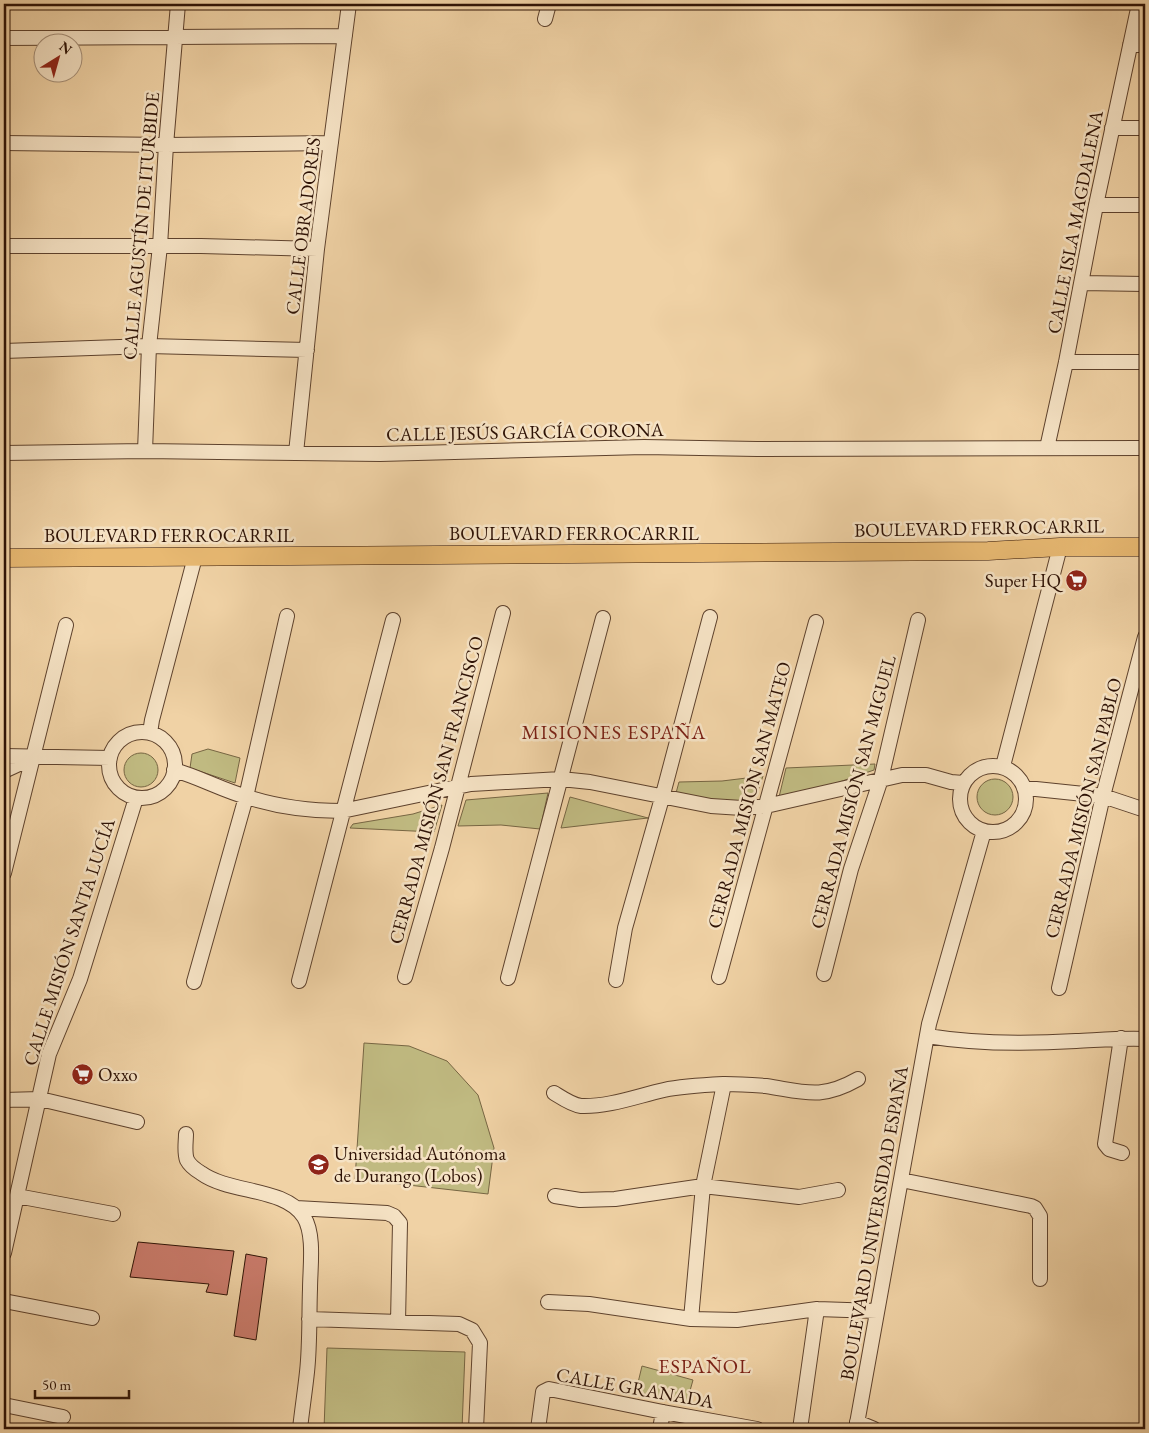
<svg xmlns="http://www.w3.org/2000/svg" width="1149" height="1433" viewBox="0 0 1149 1433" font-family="'EB Garamond',serif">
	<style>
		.green { fill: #c0ba81; stroke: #776643 }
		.building { fill: #cc7c6d; stroke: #2e1205 }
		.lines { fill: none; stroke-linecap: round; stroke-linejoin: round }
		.minor-casing { stroke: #5e422d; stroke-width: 16 }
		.major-casing { stroke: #2e1205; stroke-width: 19 }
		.minor { stroke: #f5e2c4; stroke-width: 14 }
		.major { stroke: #e8b972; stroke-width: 18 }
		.labels { text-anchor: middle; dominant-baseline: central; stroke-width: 5; stroke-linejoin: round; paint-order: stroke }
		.street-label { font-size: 19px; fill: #2e1205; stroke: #f5e2c4 }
		.poi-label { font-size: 19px; fill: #2e1205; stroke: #f5e2c4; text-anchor: start }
		.neighbourhood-label { font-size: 20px; letter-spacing: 1px; fill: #7a1f14; stroke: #f5e2c4 }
	</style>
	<rect width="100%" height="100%" fill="#f0d2a5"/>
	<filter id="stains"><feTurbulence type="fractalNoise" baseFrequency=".004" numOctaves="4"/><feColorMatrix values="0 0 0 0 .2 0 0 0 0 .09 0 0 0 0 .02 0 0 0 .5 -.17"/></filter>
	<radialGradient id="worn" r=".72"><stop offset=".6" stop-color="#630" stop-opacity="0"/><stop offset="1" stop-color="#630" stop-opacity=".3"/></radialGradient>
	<path class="green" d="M208 749 240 758 235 783 190 768 192 754Z
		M124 770a17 17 0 1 1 34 0a17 17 0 1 1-34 0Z
		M875 764 874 770 825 787 779 797 786 768Z
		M763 776 754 802H717L676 793 679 782 722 781Z
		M977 797a18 18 0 1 1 36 0a18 18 0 1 1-36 0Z
		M548 793 540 829 501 825 458 826 466 800Z
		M570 797 648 818 561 828Z
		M442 805 434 832 350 828 353 824 413 814Z
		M364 1043 409 1046 447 1061 478 1095 494 1148 488 1194 355 1179Z
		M327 1348 465 1352 462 1429H324Z
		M642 1366 693 1380 686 1405 636 1391Z"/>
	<path class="building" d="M138 1242 234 1251 227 1295 206 1292 209 1284 130 1277Z
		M246 1254 267 1258 256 1340 234 1336Z"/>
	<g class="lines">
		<defs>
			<path id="minor" d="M545 19 549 4
				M4 38 345 36
				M1130 45H1145
				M1112 128H1145
				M4 143 166 145 331 143
				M1096 205H1145
				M4 246H201L317 249
				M1081 283 1145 284
				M4 351 149 346 307 350
				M1066 362H1145
				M1047 448 1066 362 1096 205 1139 4
				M145 451 149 346 160 246 166 145 178 4
				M4 453 145 451 380 454 644 447 757 449 1145 448
				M296 453 317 249 349 4
				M109 765a33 33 0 1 1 66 0a33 33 0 1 1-66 0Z
				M150 733 152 720 195 557
				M4 756 110 758
				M960 799a33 33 0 1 1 66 0a33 33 0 1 1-66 0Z
				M1003 766 1060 547
				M174 770C199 777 222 790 247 797 278 807 310 811 342 811L471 784 561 779 590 782 711 806 742 808 766 806 902 775H926L951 782 963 783
				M4 771 30 759
				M1025 789H1036L1103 796 1145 810
				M4 873 66 625
				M824 974 851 869 881 779 918 620
				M405 977 442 848 503 613
				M719 977 816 622
				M508 978 603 618
				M616 980 625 928 662 798 710 617
				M299 981 393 620
				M194 982 246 797 287 616
				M1059 988 1103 796 1145 637
				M927 1036C976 1044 1027 1044 1076 1041 1099 1040 1122 1038 1145 1039
				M1121 1038 1105 1144 1109 1149 1122 1153
				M554 1093C562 1098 572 1105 581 1106 609 1107 637 1096 664 1090 683 1086 705 1085 725 1084 738 1084 753 1085 766 1086 805 1092 821 1100 858 1079
				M4 1100 40 1099 137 1122
				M186 1134C186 1142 184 1152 187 1160 190 1166 196 1170 201 1173 230 1194 285 1187 304 1217 315 1235 310 1268 310 1289 309 1316 310 1345 307 1372 305 1391 302 1410 300 1429
				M901 1180 1031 1206 1035 1208 1040 1216V1279
				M17 1196 113 1214
				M555 1196 580 1200 615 1199 703 1186 799 1197 838 1190
				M296 1208 387 1213 394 1216 400 1223 398 1322
				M4 1253 49 1054 80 979 136 798
				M4 1301 92 1318
				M548 1302 589 1304 691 1319 737 1320 817 1309 877 1311
				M309 1319 459 1324 472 1330 480 1343 476 1429
				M691 1319 703 1186 724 1084
				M4 1405 63 1417
				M857 1422 874 1429
				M538 1429 543 1392 549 1389 663 1412 757 1429
				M660 1429 663 1412
				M800 1429 817 1309
				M856 1429 929 1024 984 831"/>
			<path id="major" d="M4 558 988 551 1060 547H1145"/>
		</defs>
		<use href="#minor" class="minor-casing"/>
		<use href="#major" class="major-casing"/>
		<use href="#minor" class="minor"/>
		<use href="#major" class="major"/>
	</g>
	<defs>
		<symbol id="supermarket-disc" viewBox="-11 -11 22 22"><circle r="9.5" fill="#8f2418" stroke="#f5e2c4"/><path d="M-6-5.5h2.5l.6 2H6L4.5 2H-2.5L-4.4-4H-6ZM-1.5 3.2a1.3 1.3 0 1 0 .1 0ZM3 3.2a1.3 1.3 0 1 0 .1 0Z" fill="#fff"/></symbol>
		<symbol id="university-disc" viewBox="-11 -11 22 22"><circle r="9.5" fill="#8f2418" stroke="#f5e2c4"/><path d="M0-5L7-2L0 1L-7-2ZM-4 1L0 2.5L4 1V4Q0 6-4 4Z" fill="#fff"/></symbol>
	</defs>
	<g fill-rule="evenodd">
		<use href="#supermarket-disc" x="1064" y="568" width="25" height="25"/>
		<use href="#supermarket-disc" x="70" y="1062" width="25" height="25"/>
		<use href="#university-disc" x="306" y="1152" width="25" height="25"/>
	</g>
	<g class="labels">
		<g class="street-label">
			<text transform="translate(1075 222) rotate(-79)">CALLE ISLA MAGDALENA</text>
			<text transform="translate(141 226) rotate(-85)">CALLE AGUSTÍN DE ITURBIDE</text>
			<text transform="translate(303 226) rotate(-83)">CALLE OBRADORES</text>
			<text transform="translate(525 432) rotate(-1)">CALLE JESÚS GARCÍA CORONA</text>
			<text transform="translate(979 528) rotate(-1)">BOULEVARD FERROCARRIL</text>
			<text x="574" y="533">BOULEVARD FERROCARRIL</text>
			<text x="169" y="535">BOULEVARD FERROCARRIL</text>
			<text transform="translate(436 790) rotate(-75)">CERRADA MISIÓN SAN FRANCISCO</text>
			<text transform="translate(853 792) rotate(-75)">CERRADA MISIÓN SAN MIGUEL</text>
			<text transform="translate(749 795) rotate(-75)">CERRADA MISIÓN SAN MATEO</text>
			<text transform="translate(1083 808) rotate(-76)">CERRADA MISIÓN SAN PABLO</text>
			<text transform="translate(69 942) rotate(-72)">CALLE MISIÓN SANTA LUCÍA</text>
			<text transform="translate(874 1223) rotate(-80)">BOULEVARD UNIVERSIDAD ESPAÑA</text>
			<text transform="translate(635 1388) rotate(10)">CALLE GRANADA</text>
		</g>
		<g class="poi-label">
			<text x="1061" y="580" text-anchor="end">Super HQ</text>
			<text x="98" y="1074">Oxxo</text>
			<text x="334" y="1153">Universidad Autónoma<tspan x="334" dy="22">de Durango (Lobos)</tspan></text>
		</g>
		<g class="neighbourhood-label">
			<text x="614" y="732">MISIONES ESPAÑA</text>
			<text x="705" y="1366">ESPAÑOL</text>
		</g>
	</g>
	<rect width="1149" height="1433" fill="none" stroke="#f0d2a5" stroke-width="20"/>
	<rect x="5" y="5" width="1139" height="1423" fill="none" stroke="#2e1205" stroke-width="2.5"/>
	<rect x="10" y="10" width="1129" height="1413" fill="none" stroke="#2e1205"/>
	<g transform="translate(58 58) rotate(37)"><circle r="24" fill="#f5e2c4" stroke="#a58f78"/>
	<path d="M0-4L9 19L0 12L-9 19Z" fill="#8f2418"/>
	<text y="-8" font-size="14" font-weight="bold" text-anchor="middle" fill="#2e1205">N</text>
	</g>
	<path d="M35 1390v8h94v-8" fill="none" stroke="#2e1205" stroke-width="2.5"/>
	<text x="42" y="1390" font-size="15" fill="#2e1205" stroke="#f5e2c4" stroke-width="4" paint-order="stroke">50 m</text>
	<rect width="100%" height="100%" filter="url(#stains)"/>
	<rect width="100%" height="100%" fill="url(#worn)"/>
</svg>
